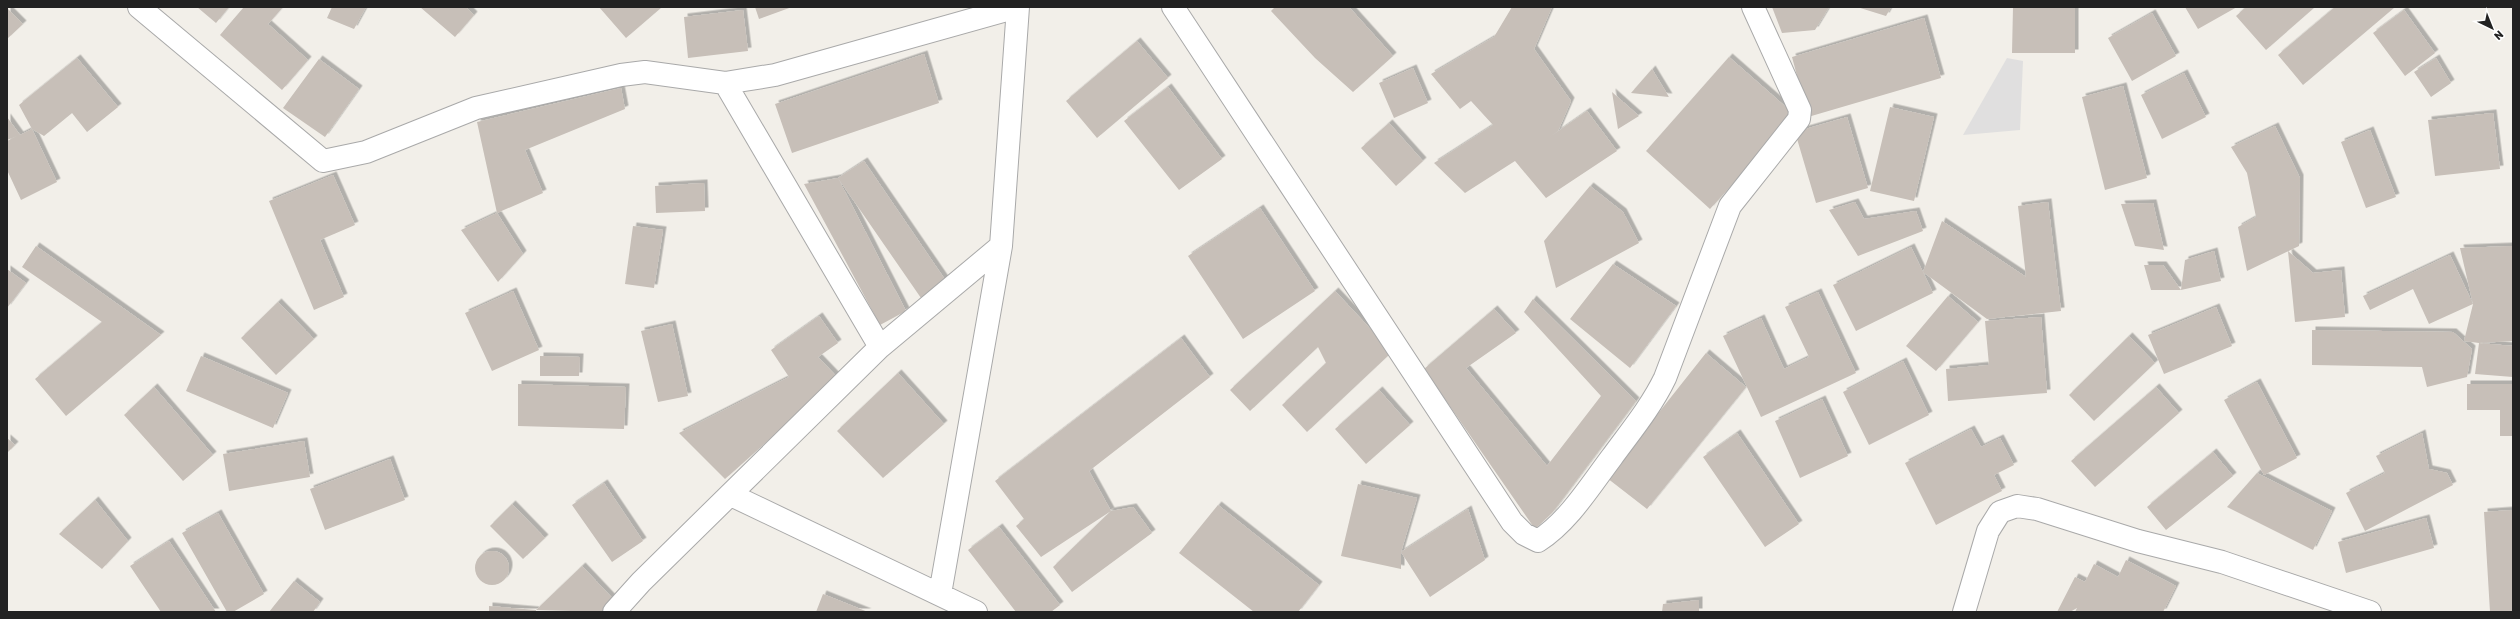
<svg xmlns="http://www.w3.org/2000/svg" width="2520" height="619" viewBox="0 0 2520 619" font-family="Rubik,sans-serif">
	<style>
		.residential { fill: #e0dfdf }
		.building { fill: #c7bfb8; filter: url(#shadow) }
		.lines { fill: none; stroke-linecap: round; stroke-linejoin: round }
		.minor-casing { stroke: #a9a9a9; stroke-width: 24 }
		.minor { stroke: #fff; stroke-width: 22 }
	</style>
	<defs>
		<filter id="shadow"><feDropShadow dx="3.5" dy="-3.5" stdDeviation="0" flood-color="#0004"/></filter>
	</defs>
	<rect width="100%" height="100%" fill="#f2efe9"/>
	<path class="residential" d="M2007 58 2023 61 2020 130 1963 135Z"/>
	<path class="building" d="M197 7H229L216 23Z
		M244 7H283L268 24 308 60 282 90 220 35Z
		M332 7H366L354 29 327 18Z
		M420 7H466L474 15 455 37Z
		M599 7H662L626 38Z
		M755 7H792L759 19Z
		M1275 7H1349L1393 56 1353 92 1315 58 1271 11Z
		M1512 7H1552L1534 49 1571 101 1558 131 1550 137 1587 111 1617 151 1546 198 1515 161 1465 193 1434 163 1493 125 1471 101 1460 109 1431 74 1494 37Z
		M1772 7H1829L1815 30 1782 33Z
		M1857 7H1891L1886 16Z
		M2013 7H2075V53H2012Z
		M2185 7H2237L2198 29Z
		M2246 7H2315L2266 50 2236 16Z
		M2335 7H2395L2303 85 2278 55Z
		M7 8 23 24 7 39Z
		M743 10 748 51 688 58 684 17Z
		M2404 10 2435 53 2405 76 2373 33Z
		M2152 13 2176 56 2132 81 2108 38Z
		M1924 18 1941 78 1808 117 1792 57Z
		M1137 41 1168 78 1097 138 1066 101Z
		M924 54 939 103 792 153 775 104Z
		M1729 57 1795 115 1710 209 1646 151Z
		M77 58 118 107 87 132 72 113 44 136 32 129 19 105Z
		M2436 58 2451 83 2431 97 2414 72Z
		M319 59 359 89 325 137 283 108Z
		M1413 68 1428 103 1394 118 1379 83Z
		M1652 69 1669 97 1631 93Z
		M2184 73 2206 117 2162 139 2141 95Z
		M2123 86 2147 178 2105 190 2082 97Z
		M1168 87 1222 159 1179 190 1124 121Z
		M621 88 625 109 525 150 543 193 497 213 477 122Z
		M1612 92 1639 116 1618 129Z
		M1890 107 1934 117 1914 201 1870 191Z
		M2493 113 2500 169 2435 176 2428 120Z
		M7 117 20 135 32 129 57 182 21 200 7 170V141L17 136 7 140Z
		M1847 117 1868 188 1816 203 1795 132Z
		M1389 123 1423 161 1396 186 1361 148Z
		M2275 126 2300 178 2299 246 2247 271 2238 227 2256 217 2247 173 2231 147Z
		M2370 130 2396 197 2366 208 2341 142Z
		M864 161 946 281 921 298 838 178Z
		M333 175 355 225 320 240 344 297 314 310 269 201Z
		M838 178 906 311 880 325 804 184Z
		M704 183 705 211 656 213 655 186Z
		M1590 186 1623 212 1639 243 1556 288 1544 241Z
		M1855 202 1864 219 1916 211 1923 231 1858 256 1829 210Z
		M2048 202 2061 311 1987 319 1923 272 1942 221 2026 277 2018 206Z
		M2153 203 2164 250 2135 246 2121 204Z
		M1260 208 1315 291 1243 339 1188 256Z
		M497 213 523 254 498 282 461 230Z
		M633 226 663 230 654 288 625 284Z
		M36 246 161 335 66 416 35 379 102 322 22 267Z
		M2513 246V341L2479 343 2464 341 2473 304 2460 248Z
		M1911 247 1933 293 1856 331 1833 285Z
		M2214 251 2221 281 2181 290 2185 260Z
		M2288 251 2313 273 2341 270 2345 317 2295 322Z
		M2450 255 2473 304 2429 324 2413 289 2370 310 2363 296Z
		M1613 264 1676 306 1630 368 1570 319Z
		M2144 265H2163L2181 290H2151Z
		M7 269 26 283 7 308Z
		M513 291 539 350 492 371 465 313Z
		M1335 291 1392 352 1307 432 1282 405 1326 363 1318 347 1250 411 1230 390Z
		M1818 292 1856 373 1761 417 1723 336 1761 318 1784 369 1809 357 1785 307Z
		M1948 296 1978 322 1936 371 1906 346Z
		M1533 299 1636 401 1552 513 1535 529 1424 369 1494 309 1516 333 1466 368 1547 466 1601 396 1524 312Z
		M278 302 314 339 276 375 241 338Z
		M2216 307 2232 346 2164 374 2148 335Z
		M819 316 838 343 818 357 838 378 725 479 679 433 789 377 771 350Z
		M2041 317 2047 393 1948 401 1946 369 1989 365 1985 321Z
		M672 324 688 396 658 402 641 331Z
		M2312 330 2453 332 2472 349 2467 377 2427 387 2422 367 2312 365Z
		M2129 336 2155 363 2094 421 2069 395Z
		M1181 338 1210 377 1089 471 1111 511 1041 557 1016 526 1024 519 995 481Z
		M2479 343 2513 346V377L2475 374Z
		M1706 353 1746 387 1647 509 1607 478Z
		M201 356 288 393 273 428 186 391Z
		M540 356 580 357 579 376H540Z
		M1903 361 1929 415 1869 445 1843 392Z
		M898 373 944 424 883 478 837 431Z
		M2257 382 2297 458 2264 475 2224 400Z
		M518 384 626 387 624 429 518 426Z
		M2467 384H2513V436H2500V410H2467Z
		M154 387 213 455 183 481 124 415Z
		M2156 387 2179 413 2095 487 2071 461Z
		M1379 390 1410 425 1366 464 1335 429Z
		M1822 399 1848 456 1800 478 1775 421Z
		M1971 429 1981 447 2000 438 2014 465 1994 475 2002 491 1936 525 1905 463Z
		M1737 433 1799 524 1765 547 1703 457Z
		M2422 433 2429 469 2447 473 2453 485 2365 531 2346 493 2385 473 2376 456Z
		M7 438 15 445 7 453Z
		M304 441 310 477 229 491 223 454Z
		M2213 452 2233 476 2166 530 2147 507Z
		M390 459 405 500 325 530 310 489Z
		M2257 473 2332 511 2313 550 2227 507Z
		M604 483 643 541 612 562 572 505Z
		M1358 484 1417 498 1401 552V569L1341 556Z
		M95 500 128 541 102 569 59 534Z
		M512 504 545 538 523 559 490 526Z
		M1218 505 1319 585 1298 612H1254L1179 553Z
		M1133 507 1152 533 1072 592 1053 567 1111 511Z
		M1468 509 1485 560 1430 597 1401 552Z
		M2513 510V612H2490L2484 512Z
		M218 513 264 594 233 612H227L182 533Z
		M2426 518 2434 548 2346 573 2338 542Z
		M999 527 1060 605 1051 612H1016L968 550Z
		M169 541 216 612H161L130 566Z
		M475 568a17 17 0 1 1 34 0a17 17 0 1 1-34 0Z
		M2126 560 2176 586 2163 612H2075L2077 608 2070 612H2057L2075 577 2085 582 2094 564 2118 577Z
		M582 566 616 602 606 612 536 610Z
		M294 581 320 602 313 612H269Z
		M823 594 868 612H816Z
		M1699 600V612H1662L1663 604Z
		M489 606 536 610V612H489Z"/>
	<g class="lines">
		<defs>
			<path id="minor" d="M139 7 323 161 366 152 476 108 621 75 645 72 725 83 775 75 1017 7
				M1173 7 1512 522 1524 534 1538 541C1569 521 1590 486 1612 457 1631 431 1651 407 1665 378L1730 206 1799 119 1800 110 1753 7
				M725 83 880 347
				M731 495 976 612
				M940 594 1001 246 1018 7
				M614 612 641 582 880 347 1001 246
				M1964 612 1988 531 2000 512 2017 506 2037 509 2138 541 2222 562 2370 612"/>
		</defs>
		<use href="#minor" class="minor-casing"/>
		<use href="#minor" class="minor"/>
	</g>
	<rect width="2520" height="619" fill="none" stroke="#222222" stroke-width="16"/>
	<g transform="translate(2492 28) rotate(137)" stroke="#ffffff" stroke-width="3" paint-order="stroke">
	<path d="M0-3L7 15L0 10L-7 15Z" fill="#222222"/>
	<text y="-6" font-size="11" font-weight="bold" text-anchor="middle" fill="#222222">N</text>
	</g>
</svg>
